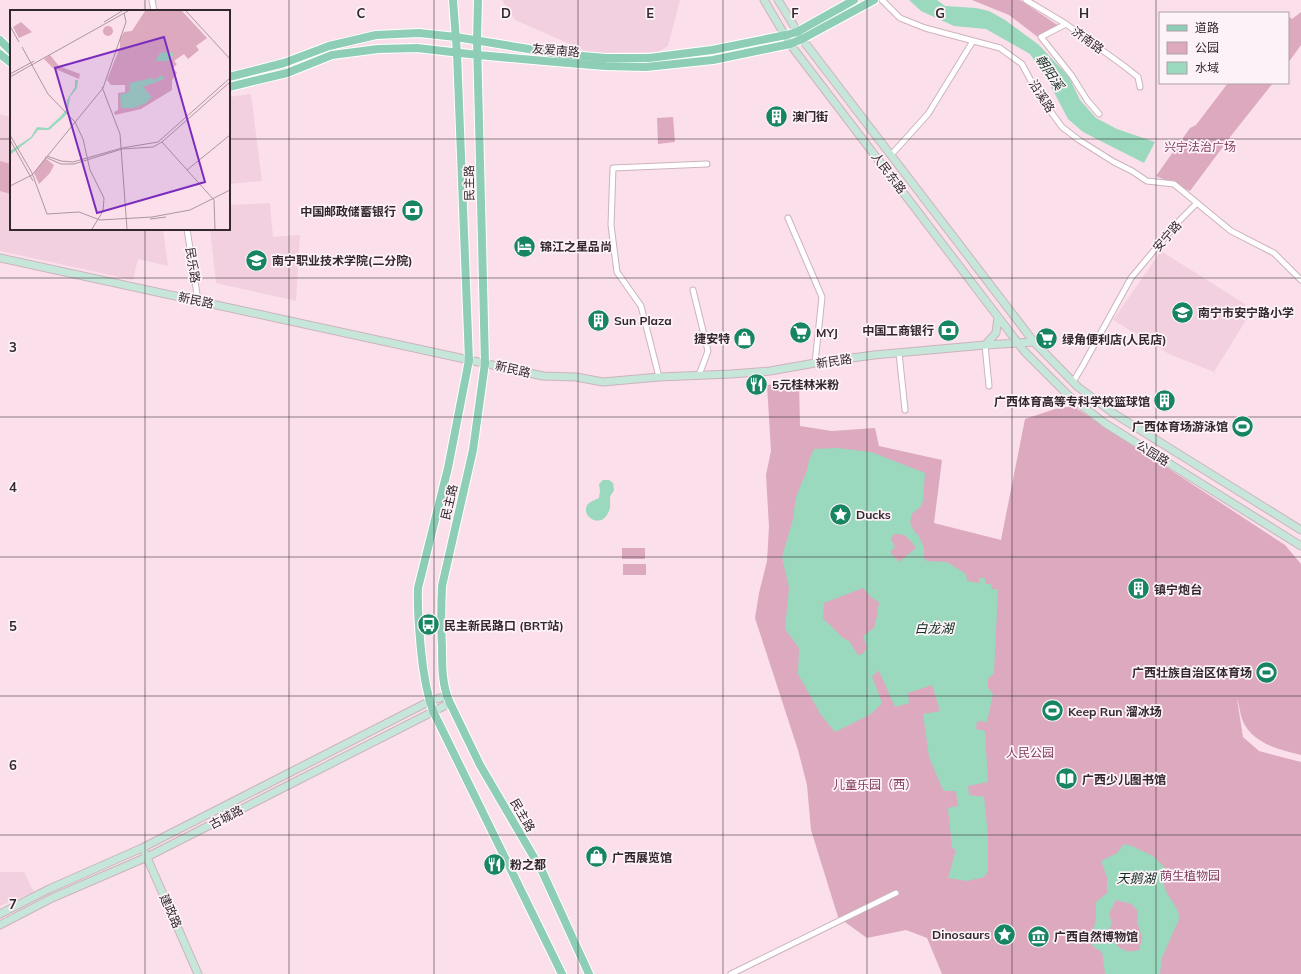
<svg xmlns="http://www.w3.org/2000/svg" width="1301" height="974" viewBox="0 0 1301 974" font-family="Mulish,'Noto Sans SC',sans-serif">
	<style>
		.built { fill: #f3d0df }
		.green { fill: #dca9bf }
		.water { fill: #9ad9bd; fill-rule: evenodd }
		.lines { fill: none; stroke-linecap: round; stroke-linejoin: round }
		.street-casing { stroke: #cdb3bd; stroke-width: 7 }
		.secondary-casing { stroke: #cdb3bd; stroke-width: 9 }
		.primary-casing { stroke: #fff; stroke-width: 10 }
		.street { stroke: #fff; stroke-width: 5 }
		.secondary { stroke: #c6e6da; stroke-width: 7 }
		.primary { stroke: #8ecdb6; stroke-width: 8 }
		.grid { fill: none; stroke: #32282d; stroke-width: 1; stroke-opacity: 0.55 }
		.labels { text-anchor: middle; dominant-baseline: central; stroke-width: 3.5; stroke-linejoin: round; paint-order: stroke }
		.street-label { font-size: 12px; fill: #32282d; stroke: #fdf2f7 }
		.poi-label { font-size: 12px; font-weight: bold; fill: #32282d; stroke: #fdf2f7; text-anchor: start }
		.park-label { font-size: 12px; fill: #813b5e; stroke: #fdf2f7 }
		.water-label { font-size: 13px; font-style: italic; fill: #123024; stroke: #fdf2f7 }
		.inset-road { fill: none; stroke: #ab969f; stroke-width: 1 }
		.view { fill: #7b2cbf; fill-opacity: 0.15; stroke: #7b2cbf; stroke-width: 2 }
		.inset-edge { fill: none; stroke: #32282d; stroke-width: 2 }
		.grid-label { font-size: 13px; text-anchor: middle; font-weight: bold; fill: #32282d; stroke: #fdf2f7; stroke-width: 3.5; stroke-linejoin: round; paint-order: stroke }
	</style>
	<rect width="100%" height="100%" fill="#fbe0eb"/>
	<path class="built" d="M502 0H680L668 46 658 52 590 53 515 20Z
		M251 94 262 181 229 184V97Z
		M0 114 10 117 11 118V229H163L168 266 138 259 133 280 0 251Z
		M270 203 273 237 300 235 296 301 216 283 210 229H229V205Z
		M1161 251 1245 304V322L1214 372 1169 354 1113 320Z
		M0 872H24L34 892 0 906Z"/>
	<path class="green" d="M972 0H1020L1062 28 1039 38 1009 15Z
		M1301 12V45L1288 63V16L1292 19Z
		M1228 83H1273L1234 132 1190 191 1156 176 1190 128 1196 125Z
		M673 117 675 142 658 144 657 118Z
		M0 161 11 164V194L0 191Z
		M799 382 800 426 832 431 875 428 879 446 942 460 934 523 1001 540 1025 419 1055 409 1073 406 1285 545 1301 564V755C1278 749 1252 744 1242 719 1240 713 1239 704 1237 699L1243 737 1259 751 1301 762V974H942L927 938 906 930 867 938 838 917 811 830 807 785 798 750 755 618 759 593 767 561 769 527 766 475 771 451 767 385Z
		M622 548H645V559H622Z
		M623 564H646V575H623Z"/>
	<path class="water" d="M909 0H937L945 6 976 8 989 11 1005 20 1039 45 1069 77 1080 100 1096 118 1117 129 1155 142 1144 163 1083 132 1068 119 1046 77 1030 54 986 29 954 26 921 11Z
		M837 448 871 452 925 473 923 501 921 506 912 514 910 523 916 534H918L924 548V558L927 561 947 562 966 574 967 581 979 583V578H985L986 584H991L992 589H998L994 673 988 679V688L993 694 987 722 977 721 976 729 985 731 988 782 968 786 969 795 984 797 988 835V871L984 877 967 881 948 878 956 850 952 848 948 808 958 806 956 791H945L942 788 929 757 923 714 940 711 932 685 908 693 909 703 895 707 879 671 872 676 882 703 871 714 835 732 821 715 798 674 799 648 785 629 789 588 782 557 793 519 796 497 807 470 809 460 814 449ZM894 534C906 533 910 539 916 548L899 562 890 552 895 547 891 539ZM863 588 872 598 879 602 877 616 874 628 863 636 867 648 862 654 858 655 849 641 843 638 830 625 823 619 824 603Z
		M603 480H609L613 483 614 490C613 493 610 495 610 498 610 504 611 508 608 513 600 530 579 515 588 504 591 501 595 500 599 498L600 491 599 484Z
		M1124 844 1132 846 1153 856 1169 872C1167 874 1165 878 1164 881 1162 898 1189 909 1175 928L1162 958 1160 974H1105L1102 952 1092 946 1094 942 1093 933 1096 918V902L1107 893V877L1101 861 1117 853ZM1116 900 1132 904 1138 912 1137 921 1142 938 1139 950C1122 955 1114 945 1109 930L1112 923 1109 914Z"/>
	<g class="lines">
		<defs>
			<path id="street" d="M152 0 154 11
				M882 0 900 18 925 28 1000 48 1022 64 1038 94 1062 127 1079 140 1114 162 1132 171 1147 181 1174 184 1197 203
				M1026 0 1066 24 1124 66 1138 77 1140 87
				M1066 24 1041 37 1072 76 1087 100 1099 114
				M891 155 928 114 973 41
				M788 218 822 297 815 363
				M187 229 198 301
				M693 290 708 351 699 375
				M985 345 989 386
				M899 353 905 410
				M659 377 641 306 617 272 611 225 613 168 707 164
				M1073 382 1082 367 1131 278 1178 222 1197 203 1231 231 1274 253 1301 280
				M731 974 896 893"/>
			<path id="secondary" d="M764 0 790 44 1024 351 1069 396 1106 424 1301 546
				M778 0 802 39 1034 342 1078 387 1113 413 1301 530
				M0 258 543 376 576 377 603 382 659 377 731 374 770 371 815 363 874 355 985 345 1034 342
				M985 345 996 333 998 317
				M145 853 198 974
				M0 914 49 889 142 848 430 701 446 696
				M0 925 52 898 147 857 450 703"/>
			<path id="primary" d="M453 0 457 53 469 360 448 468 418 588C417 609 419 629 421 650 423 671 426 691 433 711L562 974
				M478 0 477 41 485 363 473 450 442 586C441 607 441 627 442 648 442 667 442 686 450 703L480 765 542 871 589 974
				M0 40 11 51
				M0 54 11 63
				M229 77 284 63 329 46 376 35 419 33 456 37 559 54 606 58H649L712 50 786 35 797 32 854 0
				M229 87 287 73 332 55 378 49 417 48 478 55 556 62 605 66 646 67 713 60 790 44 802 39 874 0"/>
		</defs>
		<use href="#street" class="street-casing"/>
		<use href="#secondary" class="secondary-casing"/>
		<use href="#primary" class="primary-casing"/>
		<use href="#street" class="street"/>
		<use href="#secondary" class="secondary"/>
		<use href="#primary" class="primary"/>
	</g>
	<path class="grid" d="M145 0V11M289 0V974M434 0V974M578 0V974M723 0V974M867 0V974M1012 0V974M1156 0V974M0 139H11M229 139H1301M145 229V974M0 278H1301M0 417H1301M0 557H1301M0 696H1301M0 835H1301"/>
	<defs>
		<symbol id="building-disc" viewBox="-11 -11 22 22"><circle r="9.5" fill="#178562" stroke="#fdf2f7"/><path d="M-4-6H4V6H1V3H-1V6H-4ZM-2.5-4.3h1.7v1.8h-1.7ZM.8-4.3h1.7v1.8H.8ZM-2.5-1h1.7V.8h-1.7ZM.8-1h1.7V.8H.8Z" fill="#fff"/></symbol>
		<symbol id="bank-disc" viewBox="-11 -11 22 22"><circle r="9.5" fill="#178562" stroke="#fdf2f7"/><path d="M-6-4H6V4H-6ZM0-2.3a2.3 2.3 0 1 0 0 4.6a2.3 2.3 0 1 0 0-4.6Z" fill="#fff"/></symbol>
		<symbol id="hotel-disc" viewBox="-11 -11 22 22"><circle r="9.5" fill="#178562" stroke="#fdf2f7"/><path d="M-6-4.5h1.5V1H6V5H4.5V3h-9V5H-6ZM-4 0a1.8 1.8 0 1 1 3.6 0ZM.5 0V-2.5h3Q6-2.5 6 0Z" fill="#fff"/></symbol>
		<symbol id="university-disc" viewBox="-11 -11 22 22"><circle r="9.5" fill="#178562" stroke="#fdf2f7"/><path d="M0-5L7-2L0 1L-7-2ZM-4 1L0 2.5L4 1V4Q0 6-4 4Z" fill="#fff"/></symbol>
		<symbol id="school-disc" viewBox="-11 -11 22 22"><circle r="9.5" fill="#178562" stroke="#fdf2f7"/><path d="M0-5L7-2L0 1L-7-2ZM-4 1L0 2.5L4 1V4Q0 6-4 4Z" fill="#fff"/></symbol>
		<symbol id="supermarket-disc" viewBox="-11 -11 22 22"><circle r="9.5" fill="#178562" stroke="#fdf2f7"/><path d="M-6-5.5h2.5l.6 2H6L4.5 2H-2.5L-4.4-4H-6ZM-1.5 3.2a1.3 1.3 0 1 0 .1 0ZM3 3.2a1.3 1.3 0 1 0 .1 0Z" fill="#fff"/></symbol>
		<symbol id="shop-disc" viewBox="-11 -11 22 22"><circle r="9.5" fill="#178562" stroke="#fdf2f7"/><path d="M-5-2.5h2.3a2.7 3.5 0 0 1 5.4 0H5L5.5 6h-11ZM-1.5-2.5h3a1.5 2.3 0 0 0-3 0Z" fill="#fff"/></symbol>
		<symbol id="restaurant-disc" viewBox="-11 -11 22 22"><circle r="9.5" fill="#178562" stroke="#fdf2f7"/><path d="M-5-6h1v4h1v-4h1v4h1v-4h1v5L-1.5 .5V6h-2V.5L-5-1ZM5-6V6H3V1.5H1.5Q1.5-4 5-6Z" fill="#fff"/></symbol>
		<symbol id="stadium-disc" viewBox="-11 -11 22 22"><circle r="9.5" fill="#178562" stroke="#fdf2f7"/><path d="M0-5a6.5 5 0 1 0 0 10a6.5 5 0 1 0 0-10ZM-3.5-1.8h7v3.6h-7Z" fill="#fff"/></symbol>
		<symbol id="sight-disc" viewBox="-11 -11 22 22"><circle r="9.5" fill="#178562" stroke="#fdf2f7"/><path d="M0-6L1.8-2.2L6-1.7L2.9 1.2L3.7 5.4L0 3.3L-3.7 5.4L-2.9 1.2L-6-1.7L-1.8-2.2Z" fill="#fff"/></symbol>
		<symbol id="bus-disc" viewBox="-11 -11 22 22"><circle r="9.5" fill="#178562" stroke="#fdf2f7"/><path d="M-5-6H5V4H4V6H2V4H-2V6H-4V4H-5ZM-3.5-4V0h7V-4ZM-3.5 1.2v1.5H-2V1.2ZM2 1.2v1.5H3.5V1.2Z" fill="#fff"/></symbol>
		<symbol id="library-disc" viewBox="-11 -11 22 22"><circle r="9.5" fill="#178562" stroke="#fdf2f7"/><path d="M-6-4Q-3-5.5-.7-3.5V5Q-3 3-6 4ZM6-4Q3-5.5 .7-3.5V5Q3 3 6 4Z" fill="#fff"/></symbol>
		<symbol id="museum-disc" viewBox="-11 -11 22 22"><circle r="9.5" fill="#178562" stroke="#fdf2f7"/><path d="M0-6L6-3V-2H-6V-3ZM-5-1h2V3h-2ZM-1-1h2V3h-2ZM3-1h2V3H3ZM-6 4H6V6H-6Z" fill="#fff"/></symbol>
	</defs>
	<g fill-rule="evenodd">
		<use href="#building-disc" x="764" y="104" width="25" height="25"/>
		<use href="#bank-disc" x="400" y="198" width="25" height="25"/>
		<use href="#hotel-disc" x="512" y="234" width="25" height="25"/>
		<use href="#university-disc" x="244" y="248" width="25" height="25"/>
		<use href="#school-disc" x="1170" y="300" width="25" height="25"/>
		<use href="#building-disc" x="586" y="308" width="25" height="25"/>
		<use href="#bank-disc" x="936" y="318" width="25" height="25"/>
		<use href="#supermarket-disc" x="788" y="320" width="25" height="25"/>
		<use href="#shop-disc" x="732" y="326" width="25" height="25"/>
		<use href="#supermarket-disc" x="1034" y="326" width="25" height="25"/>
		<use href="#restaurant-disc" x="744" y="372" width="25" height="25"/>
		<use href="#building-disc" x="1152" y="388" width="25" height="25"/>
		<use href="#stadium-disc" x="1230" y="414" width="25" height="25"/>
		<use href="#sight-disc" x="828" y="502" width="25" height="25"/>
		<use href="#building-disc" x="1126" y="576" width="25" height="25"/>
		<use href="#bus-disc" x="416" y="612" width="25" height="25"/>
		<use href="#stadium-disc" x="1254" y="660" width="25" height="25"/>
		<use href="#stadium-disc" x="1040" y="698" width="25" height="25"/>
		<use href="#library-disc" x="1054" y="766" width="25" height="25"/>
		<use href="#shop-disc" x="584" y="844" width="25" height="25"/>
		<use href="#restaurant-disc" x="482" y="852" width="25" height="25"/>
		<use href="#sight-disc" x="992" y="922" width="25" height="25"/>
		<use href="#museum-disc" x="1026" y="924" width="25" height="25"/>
	</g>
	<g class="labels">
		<g class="street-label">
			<text transform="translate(1088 40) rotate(35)">济南路</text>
			<text transform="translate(556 50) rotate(5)">友爱南路</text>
			<text transform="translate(1042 96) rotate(57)">沿溪路</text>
			<text transform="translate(889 173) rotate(53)">人民东路</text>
			<text transform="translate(469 183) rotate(-91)">民主路</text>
			<text transform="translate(1167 236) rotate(-49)">安宁路</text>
			<text transform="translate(193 265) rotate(81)">民乐路</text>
			<text transform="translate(196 300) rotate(12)">新民路</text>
			<text transform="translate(834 361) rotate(-8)">新民路</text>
			<text transform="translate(513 369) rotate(13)">新民路</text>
			<text transform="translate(1153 453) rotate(32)">公园路</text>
			<text transform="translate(449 502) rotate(-77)">民主路</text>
			<text transform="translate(523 815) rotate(60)">民主路</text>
			<text transform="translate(226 817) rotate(-27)">古城路</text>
			<text transform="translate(171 911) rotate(66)">建政路</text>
		</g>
		<g class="poi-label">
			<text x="792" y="116">澳门街</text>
			<text x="396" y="211" text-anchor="end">中国邮政储蓄银行</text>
			<text x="540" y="246">锦江之星品尚</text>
			<text x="272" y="260">南宁职业技术学院(二分院)</text>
			<text x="1198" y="312">南宁市安宁路小学</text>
			<text x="614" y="320">Sun Plaza</text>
			<text x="934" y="330" text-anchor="end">中国工商银行</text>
			<text x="816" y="332">MYJ</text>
			<text x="730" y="338" text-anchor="end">捷安特</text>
			<text x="1062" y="339">绿角便利店(人民店)</text>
			<text x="772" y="384">5元桂林米粉</text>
			<text x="1150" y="401" text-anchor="end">广西体育高等专科学校篮球馆</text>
			<text x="1228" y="426" text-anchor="end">广西体育场游泳馆</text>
			<text x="856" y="514">Ducks</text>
			<text x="1154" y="589">镇宁炮台</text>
			<text x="444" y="625">民主新民路口 (BRT站)</text>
			<text x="1252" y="672" text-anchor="end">广西壮族自治区体育场</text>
			<text x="1068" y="711">Keep Run 溜冰场</text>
			<text x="1082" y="779">广西少儿图书馆</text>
			<text x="612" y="857">广西展览馆</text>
			<text x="510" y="864">粉之都</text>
			<text x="990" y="934" text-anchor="end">Dinosaurs</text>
			<text x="1054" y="936">广西自然博物馆</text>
		</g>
		<g class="park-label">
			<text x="1200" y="146">兴宁法治广场</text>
			<text x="1030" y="752">人民公园</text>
			<text x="875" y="784">儿童乐园（西）</text>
			<text x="1190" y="875">荫生植物园</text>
		</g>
		<g class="water-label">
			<text transform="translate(1050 72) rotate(56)">朝阳溪</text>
			<text x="934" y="628">白龙湖</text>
			<text x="1136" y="878">天鹅湖</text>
		</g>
	</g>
	<g transform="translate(10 10)">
		<rect width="220" height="220" fill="#fbe0eb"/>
		<path d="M135 1H172L197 28 186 36 189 40 178 49 174 44 164 51 167 54 163 58 167 63 162 70V80L131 99 105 105 104 102 108 100V83L115 82V75H101L97 70 110 37V29L114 22 122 21ZM11 12 22 22 9 28 3 17ZM93 21a5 5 0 1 1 10 0a5 5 0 1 1-10 0ZM40 45 49 56 70 64 69 69 43 58 34 49ZM35 148 44 155 40 163 29 174 24 163Z" fill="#dca9bf"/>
		<path d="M160 42 163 44 162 48 157 51H145L150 43ZM152 65 154 69 133 77 137 81 134 84 137 82 142 87 136 93 124 98H111L110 85 119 82 120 73 142 68 144 70ZM65 70H68L67 78 60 87 58 100 55 106 39 120H28L22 128 0 145V141L21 127 27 117 38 118 51 106 56 100 57 90 65 77Z" fill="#9ad9bd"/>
		<path class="inset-road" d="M176 1 220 49M94 12 112 1M0 16 9 32M12 37 38 84 65 112 73 129 80 160 94 188 93 201 82 219M0 64 24 51M0 67 118 1M92 77 110 124 117 219M0 125 22 163 37 204M0 130 23 171M152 132 204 190 205 219M37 146 51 151 63 152 112 138 148 132 220 68M35 147 51 154H64L112 139 143 137 152 132 220 72M177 160 220 125M0 176 22 165 93 78 116 12 114 3M37 204 69 202 90 210 142 207 180 200 220 180M140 209 156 207"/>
		<path class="view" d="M154 27 195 172 87 203 45 58Z"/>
		<rect width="220" height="220" class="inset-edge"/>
	</g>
	<g class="grid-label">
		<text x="361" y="18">C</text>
		<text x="506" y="18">D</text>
		<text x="650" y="18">E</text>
		<text x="795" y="18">F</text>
		<text x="940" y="18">G</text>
		<text x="1084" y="18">H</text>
		<text x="13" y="352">3</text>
		<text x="13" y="492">4</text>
		<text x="13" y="631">5</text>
		<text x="13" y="770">6</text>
		<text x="13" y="909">7</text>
	</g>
	<rect x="1159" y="12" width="130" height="72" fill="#fdf2f7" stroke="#aca1a6"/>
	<rect x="1167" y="25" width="20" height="6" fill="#8ecdb6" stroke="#aca1a6"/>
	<text x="1195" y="32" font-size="12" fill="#32282d">道路</text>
	<rect x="1167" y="42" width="20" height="12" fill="#dca9bf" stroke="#aca1a6"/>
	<text x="1195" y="52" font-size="12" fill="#32282d">公园</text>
	<rect x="1167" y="62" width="20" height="12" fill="#9ad9bd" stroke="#aca1a6"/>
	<text x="1195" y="72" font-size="12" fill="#32282d">水域</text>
</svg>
